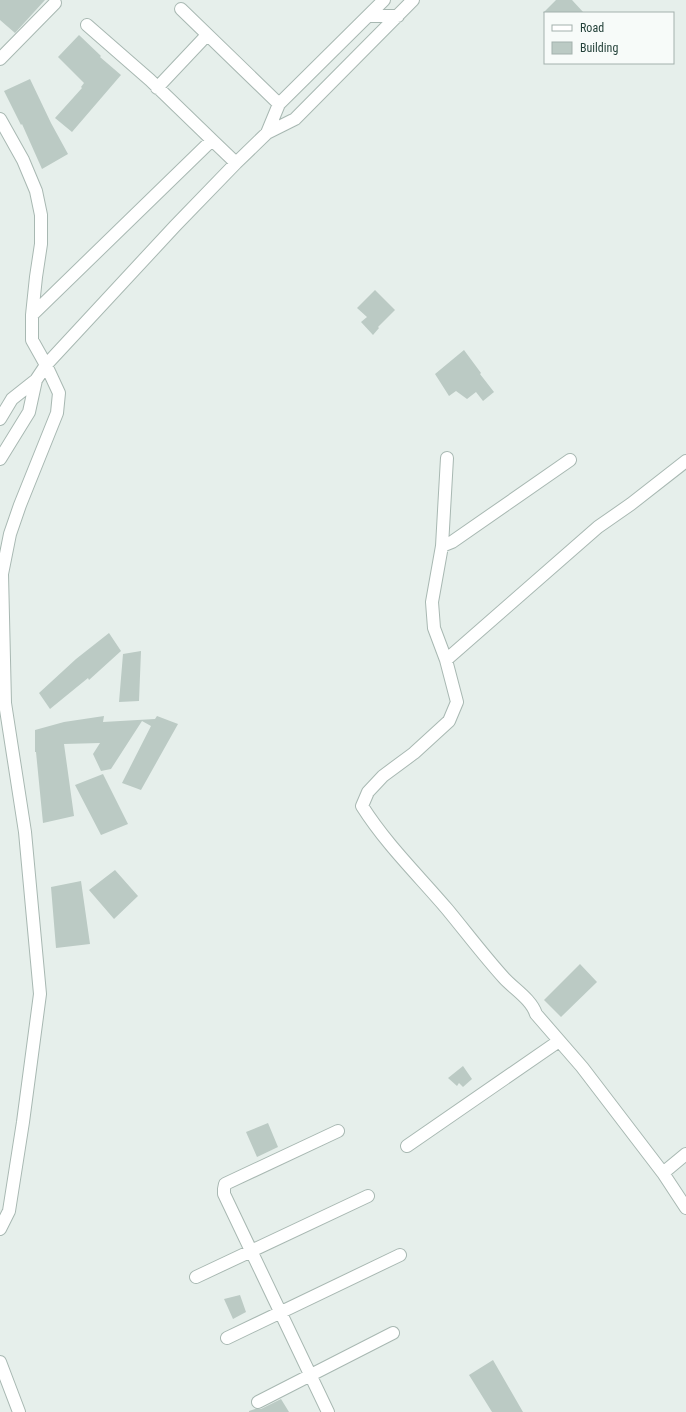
<svg xmlns="http://www.w3.org/2000/svg" width="686" height="1412" viewBox="0 0 686 1412" font-family="'Roboto Condensed',sans-serif">
	<style>
		.building { fill: #bbcac4 }
		.lines { fill: none; stroke-linecap: round; stroke-linejoin: round }
		.minor-casing { stroke: #a8b8b2; stroke-width: 14 }
		.minor { stroke: #fff; stroke-width: 12 }
	</style>
	<rect width="100%" height="100%" fill="#e6efeb"/>
	<path class="building" d="M0 0H45L15 33 0 20Z
		M556 0H572L584 13H543Z
		M79 35 101 56 100 57 121 75 72 132 55 118 82 88 81 87 84 83 58 57Z
		M30 79 51 123 68 154 42 169 22 124 21 125 4 91Z
		M375 290 395 310 378 327 379 328 373 335 361 322 367 317 357 308Z
		M464 350 481 373 480 374 494 392 483 401 476 392 467 399 456 391 449 396 435 374Z
		M109 633 121 651 89 680 88 678 50 709 39 693 76 659Z
		M141 651 139 701 119 702 123 654Z
		M104 716 103 722 155 719 157 716 178 724 141 790 122 783 151 726 142 721 111 769 101 771 93 754 100 743 64 744 74 816 43 823 36 752H35V730L64 722Z
		M103 774 128 824 101 835 75 785Z
		M115 870 138 896 114 919 89 890Z
		M81 881 90 944 56 948 51 887Z
		M580 964 597 982 561 1017 544 1000Z
		M463 1066 472 1079 463 1087 459 1083 457 1086 448 1078Z
		M268 1123 278 1147 257 1157 246 1132Z
		M240 1295 246 1312 233 1319 224 1299Z
		M493 1360 523 1412H492L469 1375Z
		M281 1399 289 1412H249V1411L255 1409H261Z"/>
	<g class="lines">
		<defs>
			<path id="minor" d="M181 9 279 104
				M369 16H398
				M87 25 150 80 212 140
				M0 59 55 3
				M157 88 207 35
				M0 119 23 160 36 191 41 215V244L36 277 32 315V340L46 365 59 393 57 413 20 505 10 534 2 574 5 703 25 832 40 994 23 1122 9 1211 0 1229
				M267 133 279 104 384 0
				M32 315 212 140 236 163
				M0 419 12 399 36 380 46 365 175 226 236 163 267 133 295 119 413 0
				M447 458 442 546 432 602 434 628 446 660 457 702 449 721 414 753 383 776 368 792 362 806C386 844 418 875 447 909 466 932 484 956 504 978 514 989 531 999 536 1014L582 1067 663 1173 686 1154
				M0 459 29 412 36 380
				M442 546 452 542 570 460
				M446 660 598 527 631 504 686 461
				M407 1146 559 1041
				M663 1173 686 1208
				M196 1277 368 1196
				M227 1338 400 1255
				M0 1362 19 1412
				M258 1402 393 1333
				M328 1412 224 1194V1189L225 1184 338 1131"/>
		</defs>
		<use href="#minor" class="minor-casing"/>
		<use href="#minor" class="minor"/>
	</g>
	<rect x="544" y="12" width="130" height="52" fill="#f7fbf9" stroke="#a3b1ad"/>
	<rect x="552" y="25" width="20" height="6" fill="#ffffff" stroke="#a3b1ad"/>
	<text x="580" y="32" font-size="12" fill="#24423a">Road</text>
	<rect x="552" y="42" width="20" height="12" fill="#bbcac4" stroke="#a3b1ad"/>
	<text x="580" y="52" font-size="12" fill="#24423a">Building</text>
</svg>
